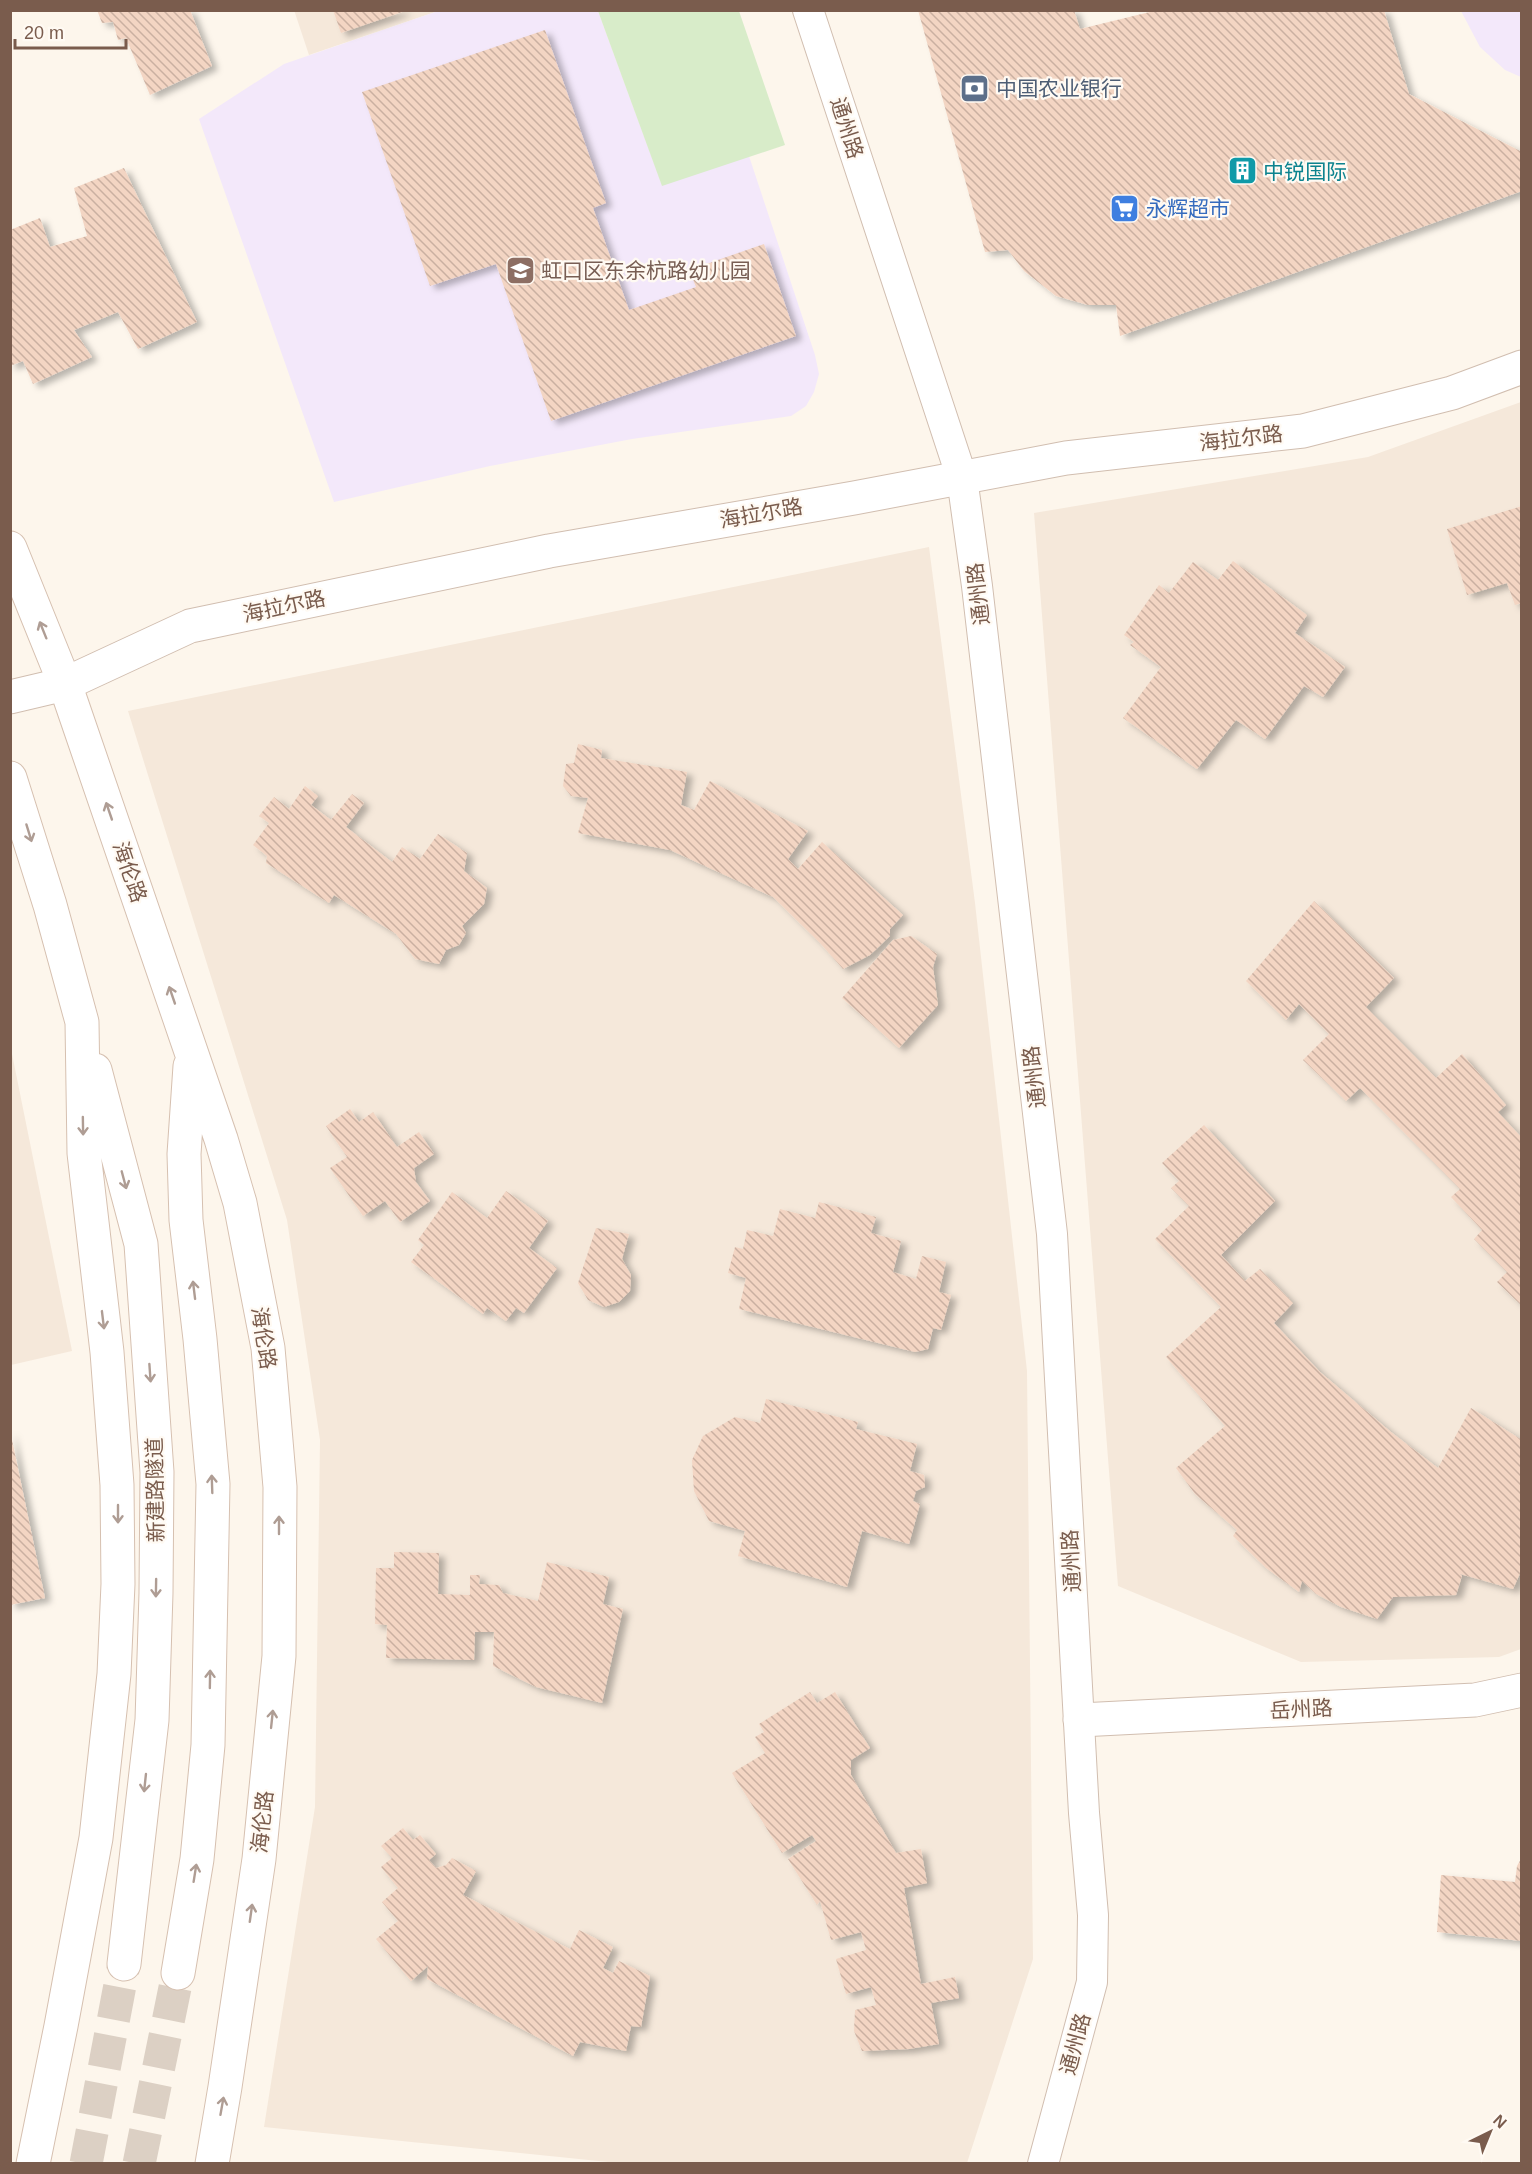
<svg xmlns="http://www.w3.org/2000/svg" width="1532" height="2174" viewBox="0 0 1532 2174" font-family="Arial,'Noto Sans SC',sans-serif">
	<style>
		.residential { fill: #f5e8da }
		.education { fill: #f3e8fa }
		.green { fill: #d8ecc9 }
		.building { fill: url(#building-back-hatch); filter: url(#shadow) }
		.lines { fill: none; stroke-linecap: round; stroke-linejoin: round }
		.secondary-tunnel { stroke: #dcd0c4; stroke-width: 33; stroke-dasharray: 33 16; stroke-linecap: butt }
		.minor-casing { stroke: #d1beb0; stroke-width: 32 }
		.tertiary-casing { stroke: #d1beb0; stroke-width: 35 }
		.secondary-casing { stroke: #d6c0b0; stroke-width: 35 }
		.minor { stroke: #fff; stroke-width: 30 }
		.tertiary { stroke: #fff; stroke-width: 33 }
		.secondary { stroke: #fff; stroke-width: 33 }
		.oneway { stroke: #af9d94 }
		.labels { text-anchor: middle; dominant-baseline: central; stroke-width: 4.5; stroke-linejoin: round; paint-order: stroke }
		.service-label { font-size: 21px; fill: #4e5e75; stroke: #fffaf3; text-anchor: start }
		.street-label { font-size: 21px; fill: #7a5c4d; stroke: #fffaf3 }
		.culture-label { font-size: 21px; fill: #0d838f; stroke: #fffaf3; text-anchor: start }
		.shop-label { font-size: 21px; fill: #366cbe; stroke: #fffaf3; text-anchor: start }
		.education-label { font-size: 21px; fill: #785e54; stroke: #fffaf3; text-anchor: start }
	</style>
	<defs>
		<pattern id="building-back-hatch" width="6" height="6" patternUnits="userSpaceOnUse" patternTransform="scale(1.5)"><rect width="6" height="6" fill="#f3d5c3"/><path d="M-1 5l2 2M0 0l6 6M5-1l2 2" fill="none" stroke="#cab0a1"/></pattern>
		<filter id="shadow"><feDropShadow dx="6" dy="4" stdDeviation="3" flood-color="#0004"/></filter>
	</defs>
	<rect width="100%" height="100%" fill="#fdf6ec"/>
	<path class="residential" d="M294 10 438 11 309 55Z
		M1521 402V1649L1499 1657 1301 1662 1118 1586 1034 513 1368 457Z
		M929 547 975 903 1027 1371 1033 1959 967 2163H618L264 2127 315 1807 320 1440 287 1220 128 711Z
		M10 1044 72 1351 11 1365H10Z"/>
	<path class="education" d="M438 11H598L662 185 749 156 815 355 819 374 814 392 806 406 791 416 632 439 490 466 334 502 199 119 284 64Z
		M1461 11H1521V77L1505 70 1480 47Z"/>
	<path class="green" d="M598 11H739L785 145 662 186Z"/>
	<path class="building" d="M97 10H190L212 66 150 95 126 38 118 40 113 22 102 23Z
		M333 10H405V11L341 33Z
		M918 10H1074L1080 29 1158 10H1384L1409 94 1522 152V191L1120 336 1116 305H1088L1056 296 1024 271 1008 250 985 252Z
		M545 30 606 203 593 208 629 310 696 287 689 270 764 244 796 336 551 421 496 264 430 286 362 92Z
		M124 168 197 322 138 349 118 312 74 330 92 357 33 384 23 361 10 366V230L40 218 50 247 87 236 74 188Z
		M1522 506V603L1515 605 1507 583 1467 595 1447 529Z
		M1233 561 1307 615 1295 633 1345 667 1323 697 1304 686 1265 739 1236 720 1197 769 1123 718 1161 667 1130 645 1134 642 1124 635 1159 585 1169 593 1193 562 1218 580Z
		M578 744 602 750 601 758 687 772 681 805 694 810 710 781 808 831 788 859 798 869 822 842 903 915 890 929V936L870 955 843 969 820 943 773 897 670 850 578 833 588 798 571 796 563 786 566 764 574 763Z
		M305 786 318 796 311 805 331 820 352 794 364 803 346 827 392 862 402 847 420 859 438 834 467 853 464 871 487 888 484 904 462 926 466 933 459 945 446 950 439 964 415 959 396 934 334 895 329 903 266 863 267 856 253 845 269 823 259 816 274 797 289 809Z
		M1314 901 1394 978 1366 1007 1436 1078 1462 1054 1506 1105 1498 1112 1522 1138 1520 1304 1497 1282 1507 1272 1474 1239 1482 1230 1451 1197 1460 1189 1360 1088 1346 1101 1303 1060 1329 1034 1299 1004 1286 1020 1246 981Z
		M911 936 937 954 933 967 938 1005 899 1048 842 998 893 940Z
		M350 1109 359 1122 373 1112 397 1147 419 1132 434 1154 414 1168 416 1182 430 1201 400 1222 385 1201 363 1216 330 1168 347 1157 326 1126Z
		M1204 1125 1275 1201 1221 1255 1245 1281 1260 1269 1293 1303 1274 1323 1320 1372 1391 1432 1438 1468 1471 1408 1522 1440V1569L1513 1589 1460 1574 1462 1576 1456 1595 1393 1597 1377 1619 1341 1607 1316 1594 1302 1581 1299 1592 1266 1568 1233 1536 1237 1530 1195 1494 1176 1468 1225 1426 1166 1357 1221 1307 1155 1239 1189 1206 1171 1188 1179 1181 1162 1163Z
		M506 1191 548 1221 529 1248 557 1268 524 1313 516 1308 506 1321 487 1308 483 1314 411 1262 424 1245 418 1240 452 1192 487 1218Z
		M819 1202 876 1217 871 1233 901 1241 893 1272 916 1279 922 1256 946 1262 939 1292 951 1295 941 1330 933 1328 928 1349 915 1352 739 1309 746 1278 728 1273 735 1247 743 1249 747 1230 773 1236 780 1209 815 1218Z
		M596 1228 629 1234 622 1259 631 1275 630 1291 619 1302 604 1307 588 1300 578 1283Z
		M766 1399 858 1422 856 1429 917 1444 910 1471 924 1475 925 1487 916 1491 913 1501 920 1504 909 1544 862 1531 847 1587 738 1556 745 1531 709 1521 694 1491 692 1460 703 1436 735 1417 760 1423Z
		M10 1430 45 1598 10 1605Z
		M394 1552 439 1553 438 1594 470 1595V1575H480L479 1584 499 1585 503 1593 538 1601 547 1562 609 1577 603 1604 623 1609 602 1703 536 1687 493 1666 494 1632H475L474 1660 386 1658 387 1625 375 1624 376 1568H394Z
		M810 1692 817 1703 835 1692 870 1748 851 1760V1775L896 1853 921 1849 927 1883 904 1888 921 1984 955 1977 959 1998 931 2003 939 2044 909 2049 862 2051 854 2031 855 2010 876 2005 871 1987 846 1994 836 1959 866 1950 861 1932 831 1940 820 1901 817 1905 788 1859 816 1841 812 1835 782 1853 732 1773 765 1753 755 1737 764 1732 759 1724Z
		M403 1828 413 1840 420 1835 436 1854 429 1860 436 1868 446 1865 452 1858 476 1871 463 1895 570 1949 579 1930 613 1947 603 1968 613 1973 619 1961 650 1976 641 2027 631 2026 626 2051 580 2042 573 2056 427 1979 428 1966 411 1981 376 1939 398 1921 382 1902 398 1888 381 1867 392 1858 381 1846Z
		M1522 1857V1941L1437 1932 1441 1875 1515 1882 1517 1866Z"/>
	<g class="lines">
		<path class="secondary-tunnel" d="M86 2164 124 1964
			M139 2164 178 1973"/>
		<defs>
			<path id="minor" d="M808 10 962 478 977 586 1052 1234 1084 1813 1093 1915 1092 1982 1043 2164"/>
			<path id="tertiary" d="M10 697 65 684 190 626 549 551 854 498 1066 458 1303 431 1452 393 1522 367
				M1080 1720 1475 1700 1522 1690"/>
			<path id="secondary" d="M10 548 65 684 221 1139 240 1203 268 1348 280 1487 279 1656 259 1859 225 2087 212 2164
				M10 778 50 905 82 1022 84 1153 107 1352 117 1485 118 1584 114 1674 96 1838 61 2026 33 2164
				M95 1070 141 1244 157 1472 156 1593 152 1720 124 1964
				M178 1973 197 1859 208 1745 213 1484 200 1339 186 1220 184 1154 190 1066"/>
		</defs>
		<use href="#minor" class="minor-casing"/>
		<use href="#tertiary" class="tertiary-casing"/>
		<use href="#secondary" class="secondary-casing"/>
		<use href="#minor" class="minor"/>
		<use href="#tertiary" class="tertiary"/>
		<use href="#secondary" class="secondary"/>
	</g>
	<defs><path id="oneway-shaft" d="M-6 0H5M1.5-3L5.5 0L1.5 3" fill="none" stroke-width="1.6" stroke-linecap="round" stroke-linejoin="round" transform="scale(1.5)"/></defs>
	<g class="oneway">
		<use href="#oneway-shaft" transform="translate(43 630) rotate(-112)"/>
		<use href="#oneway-shaft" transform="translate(109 811) rotate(-109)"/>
		<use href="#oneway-shaft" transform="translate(29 833) rotate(73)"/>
		<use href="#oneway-shaft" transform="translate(172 995) rotate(-109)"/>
		<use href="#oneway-shaft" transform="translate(83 1126) rotate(89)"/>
		<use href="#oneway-shaft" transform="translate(124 1180) rotate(75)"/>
		<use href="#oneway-shaft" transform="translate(194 1290) rotate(-97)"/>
		<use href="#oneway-shaft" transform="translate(103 1320) rotate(83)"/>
		<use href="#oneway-shaft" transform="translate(150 1373) rotate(86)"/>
		<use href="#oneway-shaft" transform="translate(212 1484) rotate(-92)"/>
		<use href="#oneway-shaft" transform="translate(118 1514) rotate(90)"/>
		<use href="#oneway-shaft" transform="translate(279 1525) rotate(-90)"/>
		<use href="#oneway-shaft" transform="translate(156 1588) rotate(91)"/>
		<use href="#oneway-shaft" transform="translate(210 1679) rotate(-89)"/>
		<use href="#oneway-shaft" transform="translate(272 1719) rotate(-84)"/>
		<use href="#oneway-shaft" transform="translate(145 1783) rotate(96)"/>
		<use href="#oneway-shaft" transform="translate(195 1873) rotate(-81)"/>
		<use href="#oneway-shaft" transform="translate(251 1913) rotate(-82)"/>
		<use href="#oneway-shaft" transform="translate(222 2106) rotate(-80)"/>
	</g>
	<defs>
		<symbol id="bank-square" viewBox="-11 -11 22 22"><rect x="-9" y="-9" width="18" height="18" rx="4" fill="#5c6f8a" stroke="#fffaf3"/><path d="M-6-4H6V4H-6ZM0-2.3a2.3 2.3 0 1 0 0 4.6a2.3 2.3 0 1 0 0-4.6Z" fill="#fff"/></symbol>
		<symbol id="building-square" viewBox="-11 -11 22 22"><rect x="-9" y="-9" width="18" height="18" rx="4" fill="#0f9aa8" stroke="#fffaf3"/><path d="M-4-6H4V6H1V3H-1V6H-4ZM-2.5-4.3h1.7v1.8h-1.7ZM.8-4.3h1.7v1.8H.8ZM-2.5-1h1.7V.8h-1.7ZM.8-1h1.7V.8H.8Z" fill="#fff"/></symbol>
		<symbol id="supermarket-square" viewBox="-11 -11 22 22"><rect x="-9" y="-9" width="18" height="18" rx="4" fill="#3f7fe0" stroke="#fffaf3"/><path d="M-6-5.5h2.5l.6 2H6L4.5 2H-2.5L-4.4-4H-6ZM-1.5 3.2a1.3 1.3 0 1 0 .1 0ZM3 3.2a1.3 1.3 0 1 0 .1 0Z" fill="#fff"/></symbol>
		<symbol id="school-square" viewBox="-11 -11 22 22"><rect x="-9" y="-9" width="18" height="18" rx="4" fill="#8d6e63" stroke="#fffaf3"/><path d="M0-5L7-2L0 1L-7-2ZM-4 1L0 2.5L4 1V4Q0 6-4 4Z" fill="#fff"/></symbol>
	</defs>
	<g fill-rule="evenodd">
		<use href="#bank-square" x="958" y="72" width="33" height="33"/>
		<use href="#building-square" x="1226" y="154" width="33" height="33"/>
		<use href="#supermarket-square" x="1108" y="192" width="33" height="33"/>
		<use href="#school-square" x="504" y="254" width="33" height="33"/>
	</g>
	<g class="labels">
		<g class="service-label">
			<text x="996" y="88">中国农业银行</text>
		</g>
		<g class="street-label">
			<text transform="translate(847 128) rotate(72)">通州路</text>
			<text transform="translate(1241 438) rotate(-7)">海拉尔路</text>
			<text transform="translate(761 513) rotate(-10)">海拉尔路</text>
			<text transform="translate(978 594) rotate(-97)">通州路</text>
			<text transform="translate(284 606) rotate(-12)">海拉尔路</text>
			<text transform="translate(130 872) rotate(71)">海伦路</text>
			<text transform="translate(1034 1077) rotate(-97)">通州路</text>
			<text transform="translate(264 1338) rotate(81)">海伦路</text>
			<text transform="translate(155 1490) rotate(-91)">新建路隧道</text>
			<text transform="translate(1071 1561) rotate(-93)">通州路</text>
			<text transform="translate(1301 1709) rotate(-3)">岳州路</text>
			<text transform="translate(262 1822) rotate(-84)">海伦路</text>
			<text transform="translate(1075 2044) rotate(-75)">通州路</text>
		</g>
		<g class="culture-label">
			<text x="1263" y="171">中锐国际</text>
		</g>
		<g class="shop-label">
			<text x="1146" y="208">永辉超市</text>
		</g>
		<g class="education-label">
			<text x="541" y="270">虹口区东余杭路幼儿园</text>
		</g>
	</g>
	<rect width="1532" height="2174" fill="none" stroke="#7a5c4d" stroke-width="24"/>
	<g transform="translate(1490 2132) rotate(43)" stroke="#fffaf3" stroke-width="4.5" paint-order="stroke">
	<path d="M0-4.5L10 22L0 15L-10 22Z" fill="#7a5c4d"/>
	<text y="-9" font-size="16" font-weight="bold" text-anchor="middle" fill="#7a5c4d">N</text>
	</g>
	<path d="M15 39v9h111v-9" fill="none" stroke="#7a5c4d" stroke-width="3"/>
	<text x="24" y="39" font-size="18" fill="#7a5c4d" stroke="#fffaf3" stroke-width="4.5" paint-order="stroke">20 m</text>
</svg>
